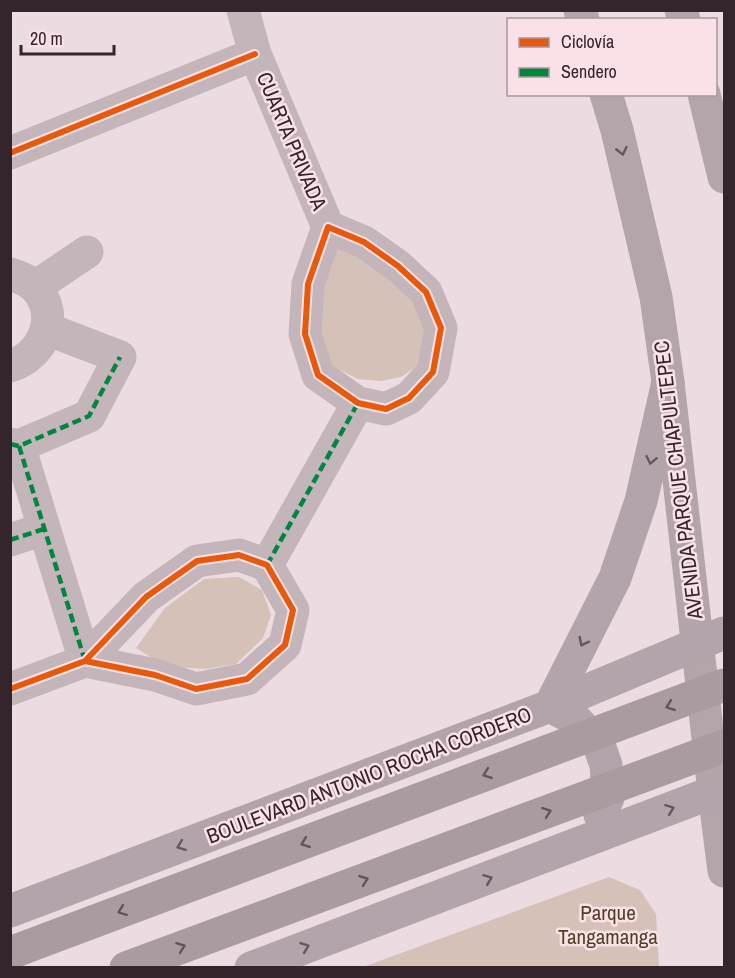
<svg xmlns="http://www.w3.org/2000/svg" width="735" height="978" viewBox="0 0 735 978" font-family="'Archivo Narrow',sans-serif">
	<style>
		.green { fill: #d5c1b7 }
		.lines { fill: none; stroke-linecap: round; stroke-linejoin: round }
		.street { stroke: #c3b5ba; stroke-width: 33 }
		.secondary { stroke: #b4a5ab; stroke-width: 33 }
		.primary { stroke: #b2a4aa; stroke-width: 33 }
		.highway-bridge { stroke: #aa9ba1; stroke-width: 33 }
		.quiet { stroke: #00873e; stroke-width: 4.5; stroke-dasharray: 9 4.5; stroke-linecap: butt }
		.cycleway-casing { stroke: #fae1e8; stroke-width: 10 }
		.cycleway { stroke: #e8590c; stroke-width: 6 }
		.oneway { stroke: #67585f }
		.oneway2 { stroke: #66575e }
		.oneway3 { stroke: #63545b }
		.labels { text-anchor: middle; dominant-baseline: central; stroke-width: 5; stroke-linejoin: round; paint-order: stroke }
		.street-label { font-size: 21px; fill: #34242c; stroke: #fae1e8 }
		.park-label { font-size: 21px; fill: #543e26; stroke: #fae1e8 }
	</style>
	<rect width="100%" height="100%" fill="#ecdbe1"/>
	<path class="green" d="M333 235 420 298 426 330 420 364 401 377 380 381 358 379 326 363 311 336Z
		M239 577 262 590 271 615 263 638 236 664 205 669 165 666 136 648 165 608 204 579Z
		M609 877 640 890 656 914 659 967H363Z"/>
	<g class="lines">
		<path class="street" d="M243 10 255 54 328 227
			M10 153 255 54
			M328 227 364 242 398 266 426 292 441 328 433 372 409 398 386 409 358 403 318 375 305 334 308 284Z
			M10 274C19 277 28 280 35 287 61 315 44 356 10 366
			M35 287 87 252
			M10 444 19 446 89 416 120 357 47 329
			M19 446 85 661
			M10 540 44 529
			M267 565 358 403
			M10 689 85 661 146 597 197 561 239 555 267 565 293 610 285 645 247 679 196 689 155 675 85 661"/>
		<path class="secondary" d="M580 10 583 20
			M681 10 684 20
			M606 94 617 130 656 297 668 382 714 792 724 871
			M704 94 724 177"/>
		<path class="primary" d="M550 706 615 578 641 501 668 382
			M550 706 576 720 599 745 606 765 608 798 600 815
			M10 911 550 706 724 633
			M251 968 724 788"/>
		<path class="highway-bridge" d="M10 953 724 685
			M126 968 724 746"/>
		<path class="quiet" d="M10 444 19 446 89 416 120 357
			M19 446 85 661
			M10 540 44 529
			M267 565 358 403"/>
		<defs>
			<path id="cycleway" d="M10 153 255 54
				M328 227 364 242 398 266 426 292 441 328 433 372 409 398 386 409 358 403 318 375 305 334 308 284Z
				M10 689 85 661 146 597 197 561 239 555 267 565 293 610 285 645 247 679 196 689 155 675 85 661"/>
		</defs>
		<use href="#cycleway" class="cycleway-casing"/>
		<use href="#cycleway" class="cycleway"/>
	</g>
	<defs><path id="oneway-chevron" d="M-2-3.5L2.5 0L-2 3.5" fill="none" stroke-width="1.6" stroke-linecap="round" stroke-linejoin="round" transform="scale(1.5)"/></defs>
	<use class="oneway" href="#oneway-chevron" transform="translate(622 151) rotate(77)"/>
	<g class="oneway2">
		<use href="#oneway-chevron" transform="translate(651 460) rotate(102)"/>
		<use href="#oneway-chevron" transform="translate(583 642) rotate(117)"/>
		<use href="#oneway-chevron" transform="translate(670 809) rotate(-21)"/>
		<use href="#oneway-chevron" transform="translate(181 846) rotate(159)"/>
		<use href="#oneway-chevron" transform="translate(488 879) rotate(-21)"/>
		<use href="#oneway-chevron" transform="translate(305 947) rotate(-21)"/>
	</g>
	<g class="oneway3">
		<use href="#oneway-chevron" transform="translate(670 706) rotate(159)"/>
		<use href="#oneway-chevron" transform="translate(487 774) rotate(159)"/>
		<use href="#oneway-chevron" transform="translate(547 812) rotate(-20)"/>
		<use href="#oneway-chevron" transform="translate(305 843) rotate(159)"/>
		<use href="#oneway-chevron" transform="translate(364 880) rotate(-20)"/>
		<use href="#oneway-chevron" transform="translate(122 911) rotate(159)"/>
		<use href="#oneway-chevron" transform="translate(181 947) rotate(-20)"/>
	</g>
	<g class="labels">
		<g class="street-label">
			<text transform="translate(292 141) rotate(67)">CUARTA PRIVADA</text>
			<text transform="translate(678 480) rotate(-97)">AVENIDA PARQUE CHAPULTEPEC</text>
			<text transform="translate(369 775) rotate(-21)">BOULEVARD ANTONIO ROCHA CORDERO</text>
		</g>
		<g class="park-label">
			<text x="608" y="912">Parque<tspan x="608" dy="24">Tangamanga</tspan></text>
		</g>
	</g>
	<rect width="735" height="978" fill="none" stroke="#34242c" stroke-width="24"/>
	<rect x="507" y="18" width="210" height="78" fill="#fae1e8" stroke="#ab959d" stroke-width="1.5"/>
	<rect x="519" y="38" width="30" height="9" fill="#e8590c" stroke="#ab959d" stroke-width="1.5"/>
	<text x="561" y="48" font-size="18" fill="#34242c">Ciclovía</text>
	<rect x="519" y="68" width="30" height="9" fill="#00873e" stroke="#ab959d" stroke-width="1.5"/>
	<text x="561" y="78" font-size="18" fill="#34242c">Sendero</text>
	<path d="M21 45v9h93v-9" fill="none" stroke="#34242c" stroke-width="3"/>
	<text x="30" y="45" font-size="18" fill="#34242c" stroke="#fae1e8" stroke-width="4.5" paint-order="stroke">20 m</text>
</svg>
